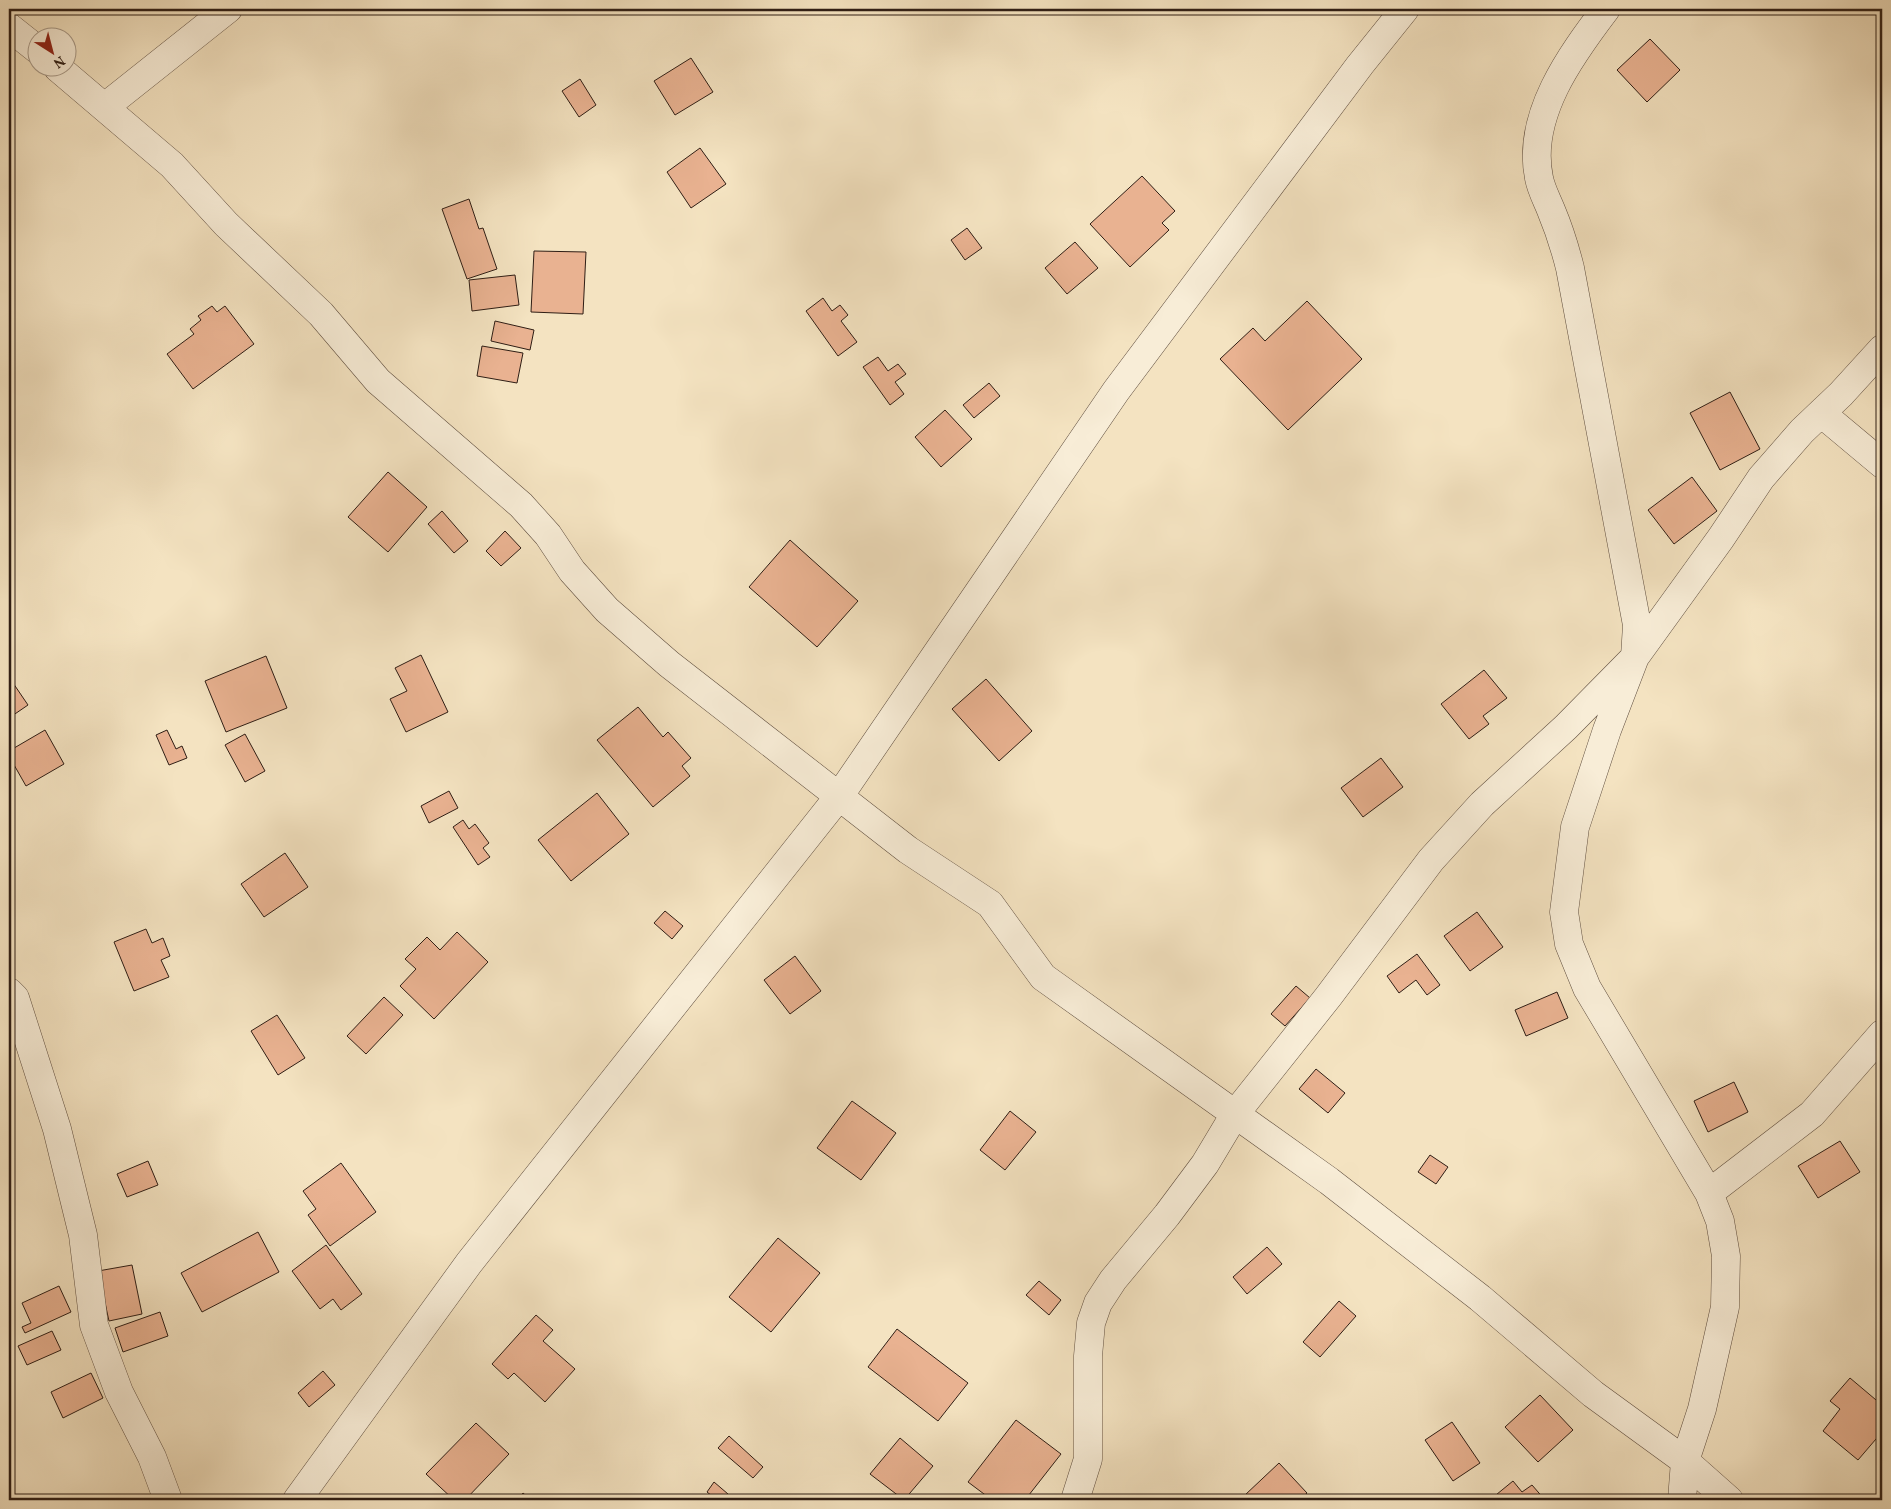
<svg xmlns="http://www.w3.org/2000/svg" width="1891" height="1509" viewBox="0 0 1891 1509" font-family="Vollkorn,serif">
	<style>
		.building { fill: #e9b291; stroke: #2f1e15 }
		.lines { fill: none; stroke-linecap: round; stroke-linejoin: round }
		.street-casing { stroke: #604f40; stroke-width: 29 }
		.street { stroke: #f8edd7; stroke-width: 28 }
	</style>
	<rect width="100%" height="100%" fill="#f4e3c1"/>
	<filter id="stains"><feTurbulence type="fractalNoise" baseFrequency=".004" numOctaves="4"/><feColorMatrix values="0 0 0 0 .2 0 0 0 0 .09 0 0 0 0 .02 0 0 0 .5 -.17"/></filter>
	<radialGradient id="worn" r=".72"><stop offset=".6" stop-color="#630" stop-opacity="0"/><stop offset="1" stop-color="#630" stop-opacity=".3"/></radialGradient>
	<path class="building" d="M1650 39 1680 70 1647 102 1617 70Z
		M691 58 713 92 675 115 654 81Z
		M580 79 596 105 579 117 562 91Z
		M700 148 726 184 691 208 667 172Z
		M1142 176 1175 211 1162 223 1169 230 1130 267 1090 224Z
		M469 199 479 229 483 228 497 269 467 279 442 209Z
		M967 228 982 248 965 260 951 240Z
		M1075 242 1098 268 1067 294 1045 268Z
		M534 251 586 252 583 314 531 312Z
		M515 275 519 305 472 311 469 280Z
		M823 298 832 311 840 305 848 315 841 321 857 342 838 356 806 311Z
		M1307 301 1362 359 1288 430 1220 359 1253 328 1265 341Z
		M212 306 217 312 225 306 254 344 193 389 167 354 194 334 190 329 201 320 198 316Z
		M495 321 534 330 530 350 491 341Z
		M482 346 523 353 517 383 477 376Z
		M878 357 888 371 898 364 906 374 895 382 904 394 890 405 863 367Z
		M989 383 1000 396 974 418 963 405Z
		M1730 392 1760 449 1720 470 1690 413Z
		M945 410 972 439 941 467 915 437Z
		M388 472 427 507 388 552 348 517Z
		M1692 477 1717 511 1674 544 1648 510Z
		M442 511 468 541 454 553 428 524Z
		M505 531 521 548 501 566 486 551Z
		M790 540 858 601 817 647 749 587Z
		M421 655 448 712 406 732 390 699 407 691 395 668Z
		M266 656 287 708 226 732 205 681Z
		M1484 670 1507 698 1483 716 1489 724 1469 739 1441 704Z
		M986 679 1032 731 999 761 952 709Z
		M11 680 28 705 9 718V681Z
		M638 707 663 737 668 732 691 758 682 766 690 776 653 807 597 740Z
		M45 730 64 764 26 786 9 756V751Z
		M167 730 176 749 182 746 187 758 169 765 156 735Z
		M245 734 265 771 245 782 225 745Z
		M1381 758 1403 787 1363 817 1341 788Z
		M449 791 458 808 429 823 421 806Z
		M597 793 629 834 571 881 538 840Z
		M463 820 469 829 475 824 489 843 483 848 490 857 478 865 453 827Z
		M285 853 308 887 264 917 241 884Z
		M665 911 683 926 672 939 654 923Z
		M1477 912 1503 947 1470 971 1444 936Z
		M146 929 152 943 163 938 170 956 161 960 169 977 134 991 114 942Z
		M457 932 488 962 434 1019 400 986 416 969 405 959 427 937 440 950Z
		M1417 954 1440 985 1427 995 1416 980 1399 993 1387 976Z
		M795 956 821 991 790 1014 764 980Z
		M1296 986 1310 998 1285 1026 1271 1014Z
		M1557 992 1568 1018 1526 1036 1515 1010Z
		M384 997 403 1015 366 1054 347 1036Z
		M277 1015 305 1058 278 1075 251 1031Z
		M1316 1069 1345 1093 1328 1113 1299 1089Z
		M1734 1082 1748 1112 1708 1132 1694 1101Z
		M852 1101 896 1133 861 1180 817 1148Z
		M1010 1111 1036 1132 1005 1170 980 1150Z
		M1840 1141 1860 1172 1818 1198 1798 1166Z
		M1430 1155 1448 1167 1436 1184 1418 1172Z
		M148 1161 158 1185 127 1197 117 1174Z
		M341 1163 376 1212 330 1246 308 1215 316 1209 303 1191Z
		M258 1232 279 1272 202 1312 181 1273Z
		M778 1238 820 1273 771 1332 729 1297Z
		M326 1245 362 1294 341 1310 333 1299 320 1309 292 1271Z
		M1267 1247 1282 1264 1247 1294 1233 1277Z
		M132 1265 142 1314 109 1321 98 1271Z
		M1039 1281 1061 1300 1049 1315 1026 1295Z
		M59 1286 71 1312 25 1333 22 1327 31 1323 22 1303Z
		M1339 1301 1356 1316 1320 1357 1303 1342Z
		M160 1312 168 1336 123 1352 115 1328Z
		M536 1315 553 1330 543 1341 575 1369 545 1402 514 1373 508 1379 492 1364Z
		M897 1329 968 1383 938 1421 868 1367Z
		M52 1331 61 1350 27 1365 18 1346Z
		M323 1371 335 1385 309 1407 298 1393Z
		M91 1373 103 1398 63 1418 51 1392Z
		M1850 1378 1882 1405V1432L1858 1460 1823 1431 1840 1409 1830 1401Z
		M1540 1395 1573 1430 1538 1462 1505 1427Z
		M1016 1420 1061 1454 1025 1500H992L968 1482Z
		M1452 1422 1480 1463 1453 1481 1425 1440Z
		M476 1423 509 1454 465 1500H454L426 1474Z
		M729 1436 763 1467 753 1478 718 1448Z
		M900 1438 933 1466 904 1500 870 1474Z
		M1279 1463 1307 1493 1299 1500H1249L1245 1495Z
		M1513 1481 1522 1492 1532 1485 1545 1500H1492L1491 1499Z
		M714 1482 728 1494 722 1500H717L707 1492Z
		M523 1493 531 1500H517Z"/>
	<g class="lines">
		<defs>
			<path id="street" d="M1606 9C1571 55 1526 116 1539 178 1541 189 1547 200 1551 210 1559 229 1565 248 1570 268L1637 625 1635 657 1607 730 1575 827 1564 912 1569 944 1587 988 1709 1193 1720 1221 1726 1256 1725 1307 1702 1409 1685 1461 1682 1500
				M9 27 38 50
				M58 68 172 165 226 224 321 314 378 381 521 505 548 535 572 571 607 610 669 664 908 850 990 904 1043 977 1329 1181 1480 1298 1593 1394 1685 1461 1729 1500
				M106 106 228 9
				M1821 413 1882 464
				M9 992 15 998 57 1129 83 1235 94 1325 119 1392 152 1457 168 1500
				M1709 1193 1812 1114 1882 1034
				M297 1500 469 1263 840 795 1116 391 1360 65 1405 9
				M1075 1500 1088 1459V1356L1091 1323 1098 1303 1113 1280 1167 1215 1205 1164 1235 1114 1328 997 1431 860 1482 804 1566 727 1635 657 1721 538 1761 478 1802 431 1841 394 1882 349"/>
		</defs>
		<use href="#street" class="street-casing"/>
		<use href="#street" class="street"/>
	</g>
	<rect width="1891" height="1509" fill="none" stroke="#f4e3c1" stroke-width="30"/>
	<rect x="10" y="10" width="1871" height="1489" fill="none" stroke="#2f1e15" stroke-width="2.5"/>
	<rect x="15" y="15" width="1861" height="1479" fill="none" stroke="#2f1e15"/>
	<g transform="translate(52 52) rotate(144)"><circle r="24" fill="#f8edd7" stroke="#a89a89"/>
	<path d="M0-4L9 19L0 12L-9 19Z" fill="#8f2418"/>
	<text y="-8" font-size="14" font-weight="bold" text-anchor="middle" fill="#2f1e15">N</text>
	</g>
	<rect width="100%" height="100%" filter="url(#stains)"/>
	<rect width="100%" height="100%" fill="url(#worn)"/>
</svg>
